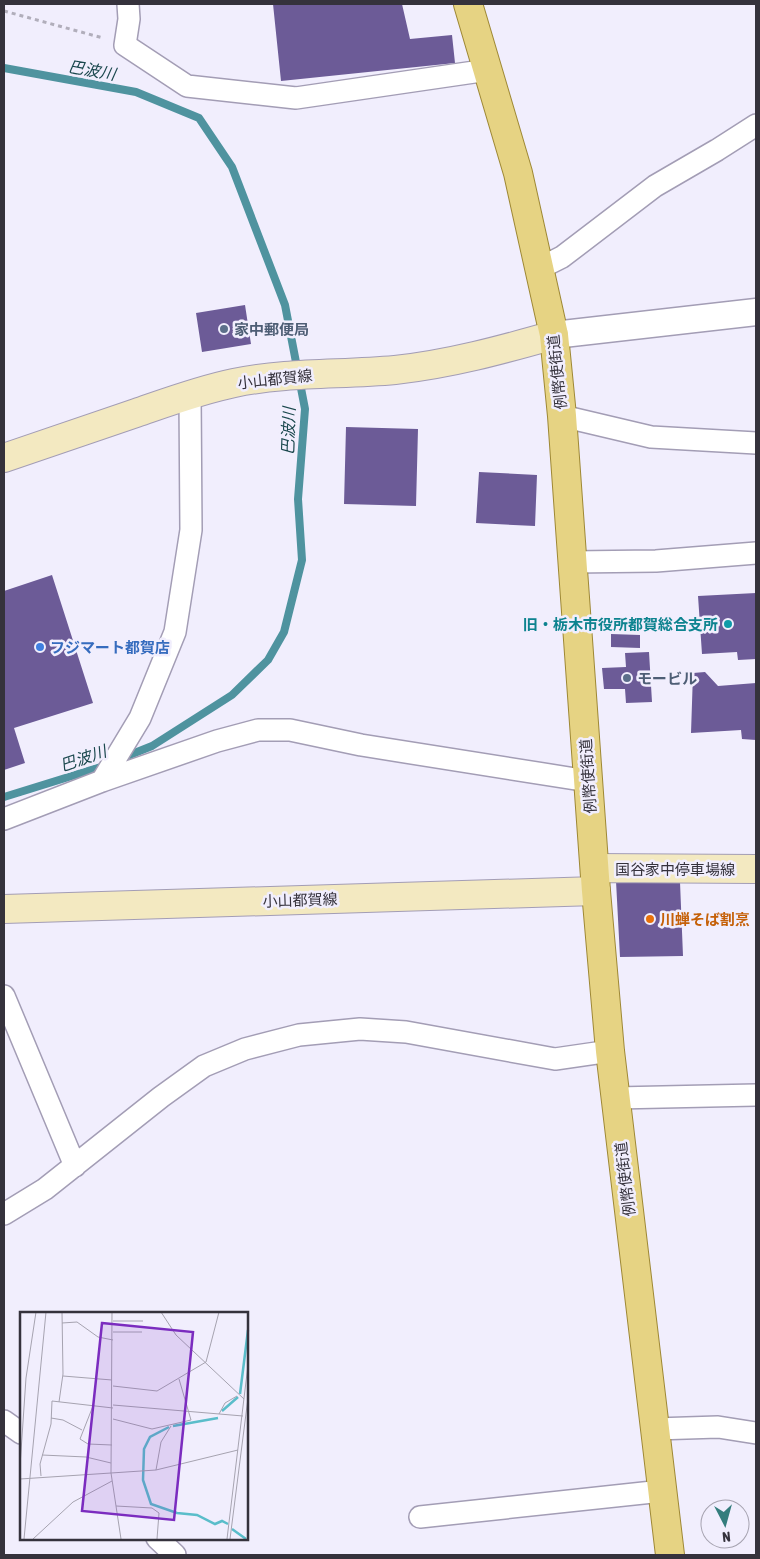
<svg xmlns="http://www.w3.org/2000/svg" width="760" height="1559" viewBox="0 0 760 1559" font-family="'Asap Condensed','Noto Sans JP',sans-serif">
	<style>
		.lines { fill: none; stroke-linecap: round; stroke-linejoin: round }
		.stream { stroke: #4f939f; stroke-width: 8 }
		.building { fill: #6c5b97 }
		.minor-casing { stroke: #a39db5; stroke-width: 24 }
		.tertiary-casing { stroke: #a39db5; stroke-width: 29 }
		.secondary-casing { stroke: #a39db5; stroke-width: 30 }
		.primary-casing { stroke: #9e8835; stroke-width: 30 }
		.path { stroke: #b1aebb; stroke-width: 3; stroke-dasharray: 4 4; stroke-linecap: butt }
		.minor { stroke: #fff; stroke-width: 21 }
		.tertiary { stroke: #fff; stroke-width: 26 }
		.secondary { stroke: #f3e9c1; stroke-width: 28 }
		.primary { stroke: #e6d383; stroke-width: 28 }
		.service-dot { fill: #5c6f8a; stroke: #f1eefd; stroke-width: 2 }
		.culture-dot { fill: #0f9aa8; stroke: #f1eefd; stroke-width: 2 }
		.shop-dot { fill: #3f7fe0; stroke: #f1eefd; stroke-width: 2 }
		.food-dot { fill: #e8710a; stroke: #f1eefd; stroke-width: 2 }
		.labels { text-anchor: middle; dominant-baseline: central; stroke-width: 5; stroke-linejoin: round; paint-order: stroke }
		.service-label { font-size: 15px; font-weight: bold; fill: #4e5e75; stroke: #f1eefd; text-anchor: start }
		.street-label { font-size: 15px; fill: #35323c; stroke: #f1eefd }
		.culture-label { font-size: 15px; font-weight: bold; fill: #0d838f; stroke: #f1eefd; text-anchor: end }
		.shop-label { font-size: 15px; font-weight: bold; fill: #366cbe; stroke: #f1eefd; text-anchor: start }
		.food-label { font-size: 15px; font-weight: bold; fill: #c56008; stroke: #f1eefd; text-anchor: start }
		.water-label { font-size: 16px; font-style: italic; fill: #1b484e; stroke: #f1eefd }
		.inset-river { fill: none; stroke: #5abdca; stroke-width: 2.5 }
		.inset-road { fill: none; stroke: #a6a3b0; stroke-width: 1 }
		.view { fill: #7b2cbf; fill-opacity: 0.15; stroke: #7b2cbf; stroke-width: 2.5 }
		.inset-edge { fill: none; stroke: #35323c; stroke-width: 2.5 }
	</style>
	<rect width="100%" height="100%" fill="#f1eefd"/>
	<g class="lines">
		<path class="stream" d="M4 68 136 92 199 118 232 167 285 305 305 409 298 499 302 560 284 632 268 660 232 695 152 746 122 758
			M4 797 104 766"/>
	</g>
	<path class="building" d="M273 4H402L410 39 452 35 455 63 281 81Z
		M245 305 251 344 202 352 196 313Z
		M346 427 418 429 416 506 344 504Z
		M479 472 537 475 535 526 476 523Z
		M52 575 93 703 14 728 25 763 4 770V591Z
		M756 593V659L738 660 737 652 702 654 698 596Z
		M611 634 640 635V648L611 647Z
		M649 652 652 702 626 703 625 689H604L602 668 626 667 625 653Z
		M705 672 718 686 756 683V740L742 739 741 730 691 733 693 673Z
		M616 881 680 882 683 956 620 957Z"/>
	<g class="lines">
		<defs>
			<path id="minor" d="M128 4 129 19 125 45 187 86 296 98 488 70
				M540 268 562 257 655 186 717 150 756 125
				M562 416 651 437 756 443
				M572 562 656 561 756 553
				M102 781 140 718 175 632 191 530 190 395
				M4 819 102 781 217 741 258 730H290L361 745 588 781
				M4 996 75 1166
				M616 1098 756 1095
				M4 1214 45 1189 161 1097 204 1066 245 1049 299 1035 360 1029 406 1032 555 1059 610 1051
				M4 1421 21 1433
				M655 1429 718 1427 756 1433
				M420 1517 662 1491
				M157 1538 175 1555"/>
			<path id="tertiary" d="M554 335 756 312"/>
			<path id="secondary" d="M4 458C48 443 92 428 136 413 168 402 200 390 234 383 287 372 341 375 395 370 450 364 501 350 554 335
				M595 868 756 869
				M4 909 596 891"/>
			<path id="primary" d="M468 4 518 173 554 335 562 416 596 891 610 1051 670 1555"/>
		</defs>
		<use href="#minor" class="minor-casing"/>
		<use href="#tertiary" class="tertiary-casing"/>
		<use href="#secondary" class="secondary-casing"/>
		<use href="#primary" class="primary-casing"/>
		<path class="path" d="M4 11 103 38"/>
		<use href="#minor" class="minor"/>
		<use href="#tertiary" class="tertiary"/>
		<use href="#secondary" class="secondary"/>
		<use href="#primary" class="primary"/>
	</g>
	<g class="service-dot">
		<circle cx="224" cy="329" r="5"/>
		<circle cx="627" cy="678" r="5"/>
	</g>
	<circle class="culture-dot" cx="728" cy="624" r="5"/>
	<circle class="shop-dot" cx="40" cy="647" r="5"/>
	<circle class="food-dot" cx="650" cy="919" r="5"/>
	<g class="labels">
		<g class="service-label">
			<text x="234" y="329">家中郵便局</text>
			<text x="637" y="678">モービル</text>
		</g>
		<g class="street-label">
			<text transform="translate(557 372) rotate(-96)">例幣使街道</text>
			<text transform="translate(275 379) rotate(-6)">小山都賀線</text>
			<text transform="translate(588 776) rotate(-94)">例幣使街道</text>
			<text x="675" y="869">国谷家中停車場線</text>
			<text transform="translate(300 900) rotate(-2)">小山都賀線</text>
			<text transform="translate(625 1179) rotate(-97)">例幣使街道</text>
		</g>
		<g class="culture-label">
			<text x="718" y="624">旧・栃木市役所都賀総合支所</text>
		</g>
		<g class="shop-label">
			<text x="50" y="647">フジマート都賀店</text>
		</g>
		<g class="food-label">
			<text x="660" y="919">川蝉そば割烹</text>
		</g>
		<g class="water-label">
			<text transform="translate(92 70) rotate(10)">巴波川</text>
			<text transform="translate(288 431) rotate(-88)">巴波川</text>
			<text transform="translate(83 758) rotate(-19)">巴波川</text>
		</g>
	</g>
	<g transform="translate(20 1312)">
		<rect width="228" height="228" fill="#f1eefd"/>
		<path class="inset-river" d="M220 82 228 18M202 99 218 85M153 114 198 106M149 115 130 125 124 137 123 168 131 192 157 201 177 203 195 212 202 209 208 212M212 217 226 227"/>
		<path class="inset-road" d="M92 0 91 161 101 227M141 0 156 23 224 87M93 9H123M42 11 57 10 78 25 93 28M93 20H122M43 64 92 68M93 74 137 79 186 50 199 0M32 89 93 96M39 90 43 62 42 0M93 93 223 104M73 94 60 127 68 132 92 133M199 102 205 91 217 84M31 106 43 108 62 118M93 107 132 117 171 108 159 67M22 143 66 145 91 151M0 154 6 66 16 0M136 158 141 130 151 114M91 161 136 158 218 138M21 164 20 152 31 112 32 89M0 167 91 161M96 194 132 196 139 201 137 227M4 227 26 0M13 227 53 190 92 169M207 227 228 53M210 227 228 86"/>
		<path class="view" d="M82 11 173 20 154 208 62 199Z"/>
		<rect width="228" height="228" class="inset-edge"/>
	</g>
	<rect width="760" height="1559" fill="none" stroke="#35323c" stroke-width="10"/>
	<g transform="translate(725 1524) rotate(174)"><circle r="24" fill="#f1eefd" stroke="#a6a3b0"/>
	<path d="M0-4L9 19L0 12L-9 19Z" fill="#347d7d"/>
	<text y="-8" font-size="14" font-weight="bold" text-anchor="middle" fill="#35323c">N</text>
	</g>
</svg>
